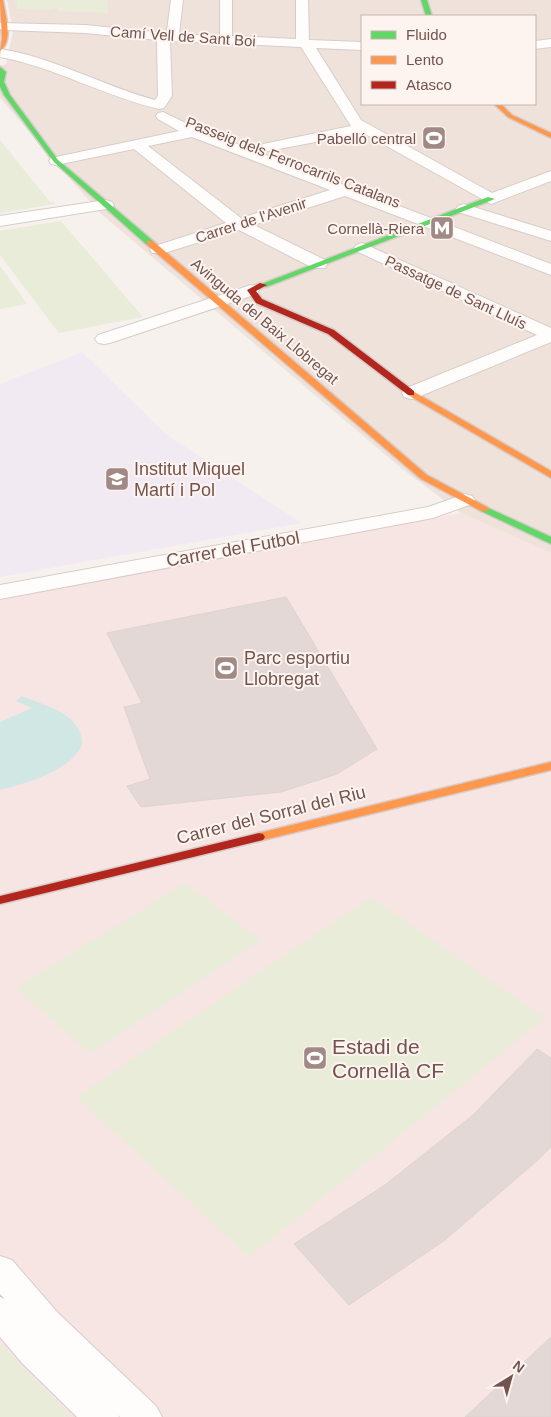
<svg xmlns="http://www.w3.org/2000/svg" width="551" height="1417" viewBox="0 0 551 1417" font-family="Helvetica,sans-serif">
	<style>
		.residential { fill: #efe2db; fill-rule: evenodd }
		.commercial { fill: #f6e5e2 }
		.education { fill: #f2eaf2 }
		.green { fill: #e8ecd9 }
		.water { fill: #d0e7e4 }
		.building { fill: #e3d8d5; stroke: #dfd3d0 }
		.lines { fill: none; stroke-linecap: round; stroke-linejoin: round }
		.street-casing { stroke: #d6cdca; stroke-width: 2 }
		.fast-casing { stroke: #d6ccc9; stroke-width: 3 }
		.slow-casing { stroke: #d6ccc9; stroke-width: 3 }
		.jam-casing { stroke: #d6ccc9; stroke-width: 3 }
		.street { fill: #fefdfc; fill-rule: evenodd }
		.fast { fill: #63d668; fill-rule: evenodd }
		.slow { fill: #ff974d; fill-rule: evenodd }
		.jam { fill: #b3261e; fill-rule: evenodd }
		.labels { text-anchor: middle; dominant-baseline: central; stroke-width: 4; stroke-linejoin: round; paint-order: stroke }
		.far-street-label { font-size: 15px; fill: #73534f; stroke: #fef4ef }
		.far-poi-label { font-size: 15px; fill: #73534f; stroke: #fef4ef; text-anchor: end }
		.poi-label { font-size: 18px; fill: #73534f; stroke: #fef4ef; text-anchor: start }
		.street-label { font-size: 18px; fill: #73534f; stroke: #fef4ef }
		.near-poi-label { font-size: 21px; fill: #73534f; stroke: #fef4ef; text-anchor: start }
	</style>
	<rect width="100%" height="100%" fill="#f7f1ed"/>
	<path class="residential" d="M7 0H551V553L461 513 401 468 99 212 0 98V66L6 64 13 32ZM362 16H535V104H362Z"/>
	<path class="commercial" d="M461 513 551 553V1417H71L0 1344V600Z"/>
	<path class="education" d="M82 352 167 435 302 523 0 577V384Z"/>
	<path class="green" d="M16 0H107L108 13 58 11 57 8 47 10 17 9Z
		M0 140 50 202 53 201 55 204 0 213Z
		M61 221 143 317 59 333 0 255V231Z
		M0 266 3 270 27 304 0 309Z
		M185 883 261 940 90 1054 16 988Z
		M371 897 545 1018 249 1257 76 1097Z
		M0 1344 71 1417H0Z"/>
	<path class="water" d="M22 696C46 706 83 714 82 745 69 772 27 783 0 790V722L32 708 16 701Z"/>
	<path class="building" d="M286 597 377 749 337 774 281 792 141 807 127 786 150 779 124 707 142 703 107 633Z
		M537 1049 551 1058V1147L539 1159 445 1240 349 1305 294 1244 385 1185 473 1115Z
		M551 1337V1417H465Z"/>
	<g class="lines">
		<defs>
			<path id="street" d="M171 0H183L179 34 220 36V0H232V36L296 39V0H308L309 40 362 42V50L316 48 361 120 492 193 551 171V181L491 204 363 133 268 151 263 150 261 147 263 144 351 126 301 47 170 41 172 96 164 108 159 109C104 96 54 67 0 57L1 49C55 58 103 86 155 100L158 96 157 40 85 33 4 30 0 29V23L85 25 165 33 167 31Z
				M551 39V47L535 49V41Z
				M163 112 198 129 551 264V275L345 196 254 225 325 260 327 264 325 268H313L239 230 164 253H152L150 250 152 247 226 223 134 149 56 165 51 164 49 161 51 158 56 157 179 131 158 119 156 116 158 113ZM192 137 330 190 241 218 148 146Z
				M106 200 112 202 114 205 112 208 0 226V216Z
				M464 204 551 231V241L458 212 456 209 458 206Z
				M362 243 551 328V342L418 397 411 399 404 397 402 393 404 389 537 335 356 251 354 248 356 245Z
				M251 285 257 286 259 290 257 294 110 343 104 344 98 343 95 339 98 335Z
				M465 494 472 496 475 500 472 504 433 518 0 599V585L428 507Z
				M0 1256 12 1260 58 1313 156 1406 162 1417H120L118 1415 119 1417H77L22 1363 0 1337V1297L5 1299 0 1294Z"/>
			<path id="fast" d="M421 0H427L432 16H426Z
				M0 67 6 72 4 82 10 95 58 160 153 241V245H147L54 162 4 95 0 87Z
				M488 197 495 199 266 287 259 285Z
				M484 506 551 537V544L481 511 479 509Z"/>
			<path id="slow" d="M0 0H3C5 15 14 41 0 51L2 39Z
				M494 104H501L512 115 551 133V138L508 117Z
				M147 241H153L427 475 487 507 489 509 487 511H481L421 479 147 245Z
				M411 390 551 471V478L408 395V391Z
				M551 762V770L259 841 255 840 253 837 255 834 259 833Z"/>
			<path id="jam" d="M260 283 267 285 256 291 262 299 334 330 414 391V395H408L328 334 256 303 247 290Z
				M259 833 263 834 265 837 263 840 0 904V896Z"/>
		</defs>
		<use href="#street" class="street-casing"/>
		<use href="#fast" class="fast-casing"/>
		<use href="#slow" class="slow-casing"/>
		<use href="#jam" class="jam-casing"/>
		<use href="#street" class="street"/>
		<use href="#fast" class="fast"/>
		<use href="#slow" class="slow"/>
		<use href="#jam" class="jam"/>
	</g>
	<defs>
		<symbol id="stadium-square" viewBox="-11 -11 22 22"><rect x="-9" y="-9" width="18" height="18" rx="4" fill="#a18a86" stroke="#fef4ef"/><path d="M0-5a6.5 5 0 1 0 0 10a6.5 5 0 1 0 0-10ZM-3.5-1.8h7v3.6h-7Z" fill="#fff"/></symbol>
		<symbol id="metro-square" viewBox="-11 -11 22 22"><rect x="-9" y="-9" width="18" height="18" rx="4" fill="#a18a86" stroke="#fef4ef"/><path d="M-5.5 5V-5H-3L0 0L3-5H5.5V5H3V-.5L0 4L-3-.5V5Z" fill="#fff"/></symbol>
		<symbol id="school-square" viewBox="-11 -11 22 22"><rect x="-9" y="-9" width="18" height="18" rx="4" fill="#a18a86" stroke="#fef4ef"/><path d="M0-5L7-2L0 1L-7-2ZM-4 1L0 2.5L4 1V4Q0 6-4 4Z" fill="#fff"/></symbol>
	</defs>
	<g fill-rule="evenodd">
		<use href="#stadium-square" x="420" y="124" width="28" height="28"/>
		<use href="#metro-square" x="428" y="214" width="28" height="28"/>
		<use href="#school-square" x="103" y="465" width="28" height="28"/>
		<use href="#stadium-square" x="212" y="654" width="28" height="28"/>
		<use href="#stadium-square" x="301" y="1044" width="28" height="28"/>
	</g>
	<g class="labels">
		<g class="far-street-label">
			<text transform="translate(183 36) rotate(4)">Camí Vell de Sant Boi</text>
			<text transform="translate(293 162) rotate(21)">Passeig dels Ferrocarrils Catalans</text>
			<text transform="translate(251 220) rotate(-18)">Carrer de l'Avenir</text>
			<text transform="translate(456 292) rotate(25)">Passatge de Sant Lluís</text>
			<text transform="translate(265 321) rotate(40)">Avinguda del Baix Llobregat</text>
		</g>
		<g class="far-poi-label">
			<text x="416" y="138">Pabelló central</text>
			<text x="424" y="228">Cornellà-Riera</text>
		</g>
		<g class="poi-label">
			<text x="134" y="469">Institut Miquel<tspan x="134" dy="21">Martí i Pol</tspan></text>
			<text x="244" y="658">Parc esportiu<tspan x="244" dy="21">Llobregat</tspan></text>
		</g>
		<g class="street-label">
			<text transform="translate(233 549) rotate(-10)">Carrer del Futbol</text>
			<text transform="translate(271 815) rotate(-14)">Carrer del Sorral del Riu</text>
		</g>
		<g class="near-poi-label">
			<text x="332" y="1046">Estadi de<tspan x="332" dy="24">Cornellà CF</tspan></text>
		</g>
	</g>
	<rect x="361" y="15" width="175" height="90" fill="#fef4ef" stroke="#c6b4af"/>
	<rect x="371" y="31" width="25" height="8" fill="#63d668" stroke="#c6b4af"/>
	<text x="406" y="40" font-size="15" fill="#73534f">Fluido</text>
	<rect x="371" y="56" width="25" height="8" fill="#ff974d" stroke="#c6b4af"/>
	<text x="406" y="65" font-size="15" fill="#73534f">Lento</text>
	<rect x="371" y="81" width="25" height="8" fill="#b3261e" stroke="#c6b4af"/>
	<text x="406" y="90" font-size="15" fill="#73534f">Atasco</text>
	<g transform="translate(511 1377) rotate(37)" stroke="#fef4ef" stroke-width="4" paint-order="stroke">
	<path d="M0-4L9 19L0 12L-9 19Z" fill="#73534f"/>
	<text y="-8" font-size="14" font-weight="bold" text-anchor="middle" fill="#73534f">N</text>
	</g>
</svg>
